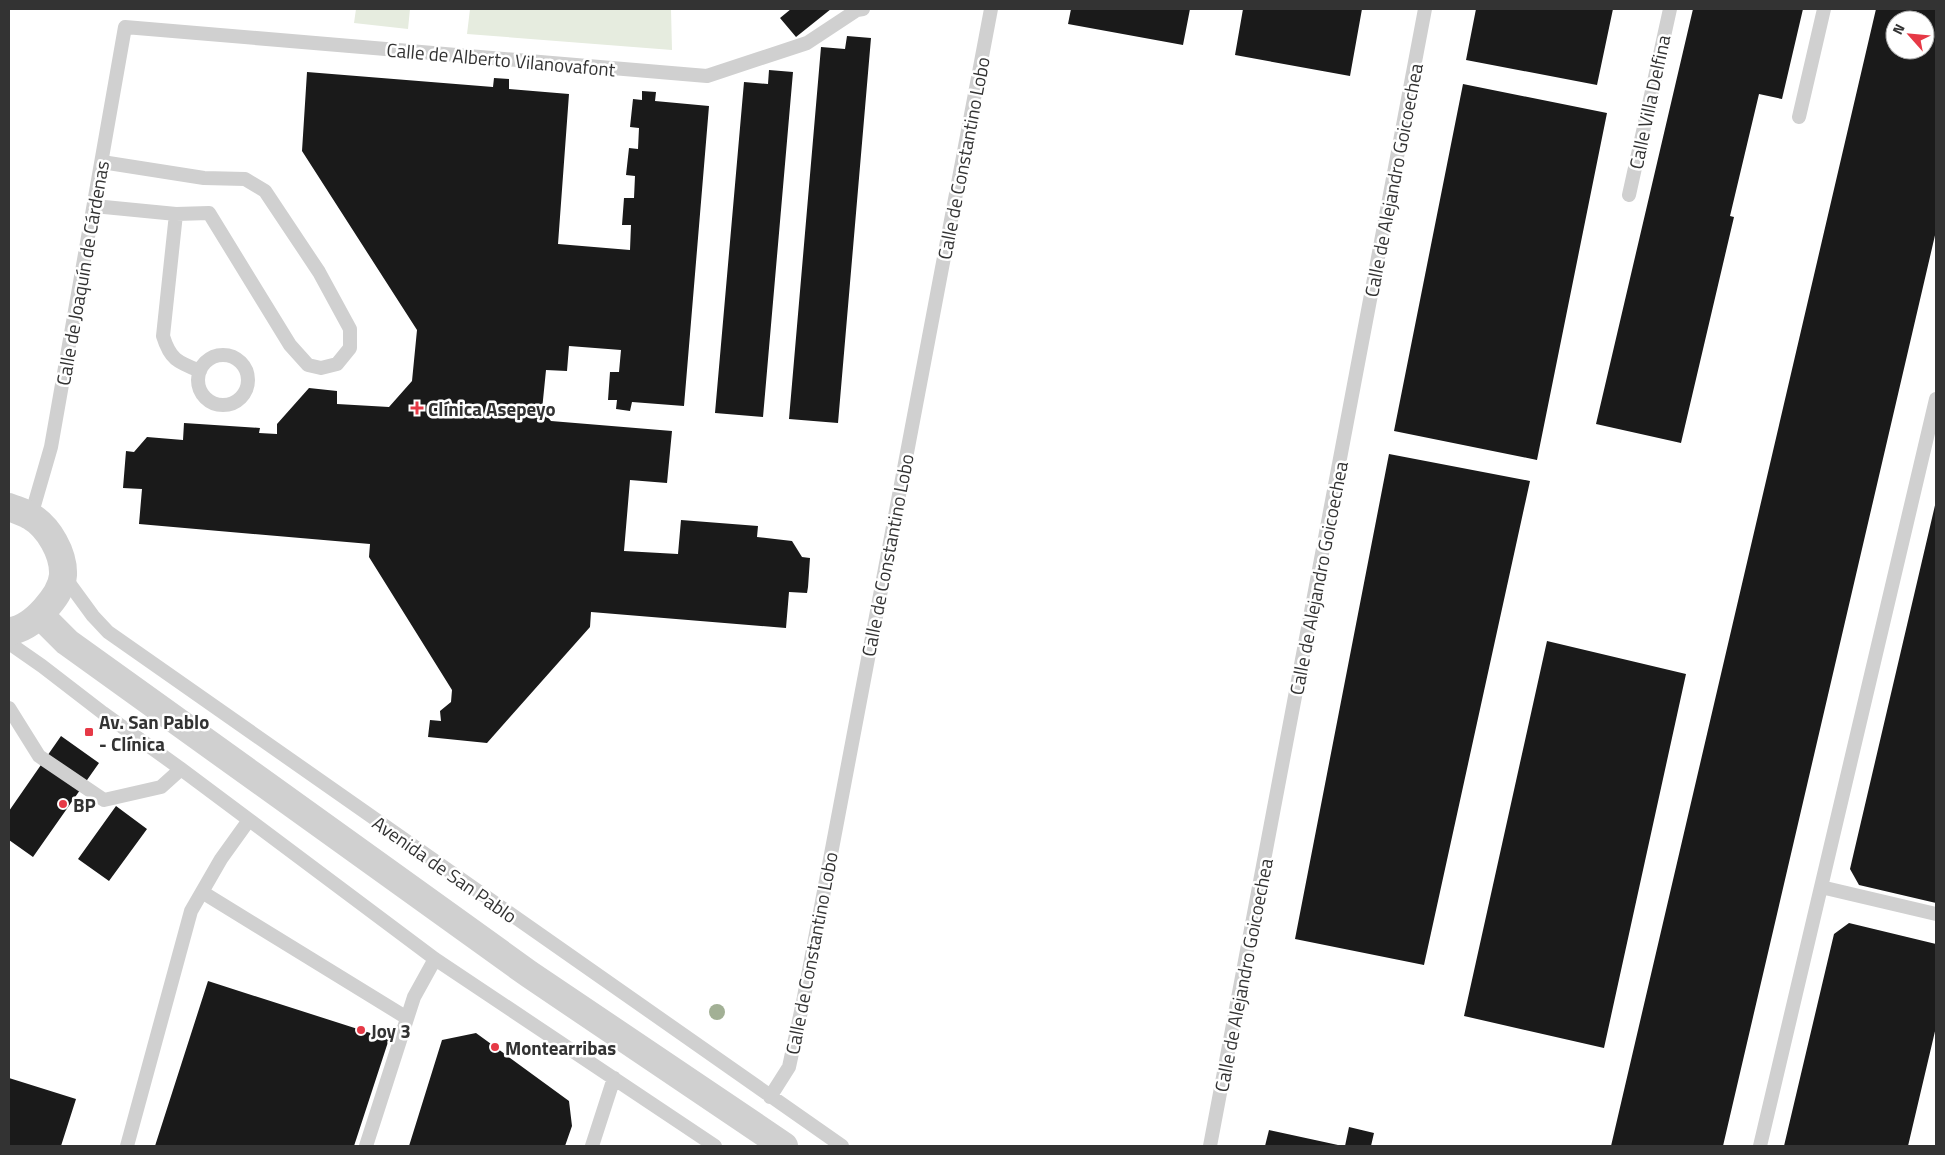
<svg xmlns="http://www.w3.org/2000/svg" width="1945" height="1155" viewBox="0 0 1945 1155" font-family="'Titillium Web',sans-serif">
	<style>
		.green { fill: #e6ecdf }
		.building { fill: #1a1a1a; fill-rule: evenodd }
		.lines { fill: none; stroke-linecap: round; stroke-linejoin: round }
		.service { stroke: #d0d0d0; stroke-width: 14 }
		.tertiary { stroke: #d0d0d0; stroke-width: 28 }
		.tree { fill: #a2b095 }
		.poi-dot { fill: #e63946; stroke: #fff; stroke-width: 2 }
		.labels { text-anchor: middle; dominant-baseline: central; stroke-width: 5; stroke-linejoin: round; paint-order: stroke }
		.street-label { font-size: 19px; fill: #333; stroke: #fff }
		.poi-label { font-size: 19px; font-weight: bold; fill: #333; stroke: #fff; text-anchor: start }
	</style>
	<rect width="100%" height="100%" fill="#fff"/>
	<path class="green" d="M356 9H410L408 29 354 23Z
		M470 9H671L672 50 467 34Z"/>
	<path class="building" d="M791 9H831L796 37 780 18Z
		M1071 9H1190L1183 45 1068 24Z
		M1243 9H1362L1350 76 1235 55Z
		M1476 9H1613L1597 85 1466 60Z
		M1693 9H1803L1782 99 1759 94 1730 216 1734 217 1681 443 1596 424Z
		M1876 9H1936V231L1723 1146H1611ZM1895 20H1925V50H1895Z
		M847 36 871 38 838 423 789 419 821 47 845 49Z
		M769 70 793 72 763 417 715 413 744 82 768 84Z
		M307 72 493 87 494 78 509 79V89L569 94 558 244 630 250 631 225H622L624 198H634L635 176 626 175 629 148 638 149 639 128 630 127 633 99 642 100V91L656 92 655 101 709 106 684 406 632 402 630 411 616 409 617 400H608L610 372H619L621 350 569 346 567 371 546 370 542 410 551 421 672 431 667 483 630 480 624 551 678 554 681 520 758 526 757 537 792 541 802 557 810 558 808 587 807 593 789 592 786 628 591 612 590 627 487 743 428 737 430 720 441 721 440 711 451 702 452 690 369 557 370 544 139 524 142 489 123 488 126 451 134 452 147 437 183 440 184 423 260 428 259 433 277 434V424L309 388 337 391V404L389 407 412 381 417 330 302 151Z
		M1463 84 1607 113 1537 460 1394 431Z
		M1389 454 1530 481 1424 965 1295 939Z
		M1936 501V903L1859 885 1850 869Z
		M1547 641 1686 674 1604 1048 1464 1016Z
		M61 736 99 763 33 857 9 840V811Z
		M116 806 147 829 109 881 78 859Z
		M1849 923 1936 944V1027L1908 1146H1784L1834 934Z
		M208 981 389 1039 354 1146H155Z
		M476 1033 569 1101 572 1126 565 1146H409L442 1040Z
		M9 1078 76 1099 61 1146H9Z
		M1349 1127 1374 1133 1371 1146H1345Z
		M1269 1130 1338 1145V1146H1265Z"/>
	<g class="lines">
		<path class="service" d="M1799 117 1824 9
			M1629 195 1670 9
			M94 206 176 214 209 213 290 345 308 365 321 368 337 364 350 348V329L319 272 265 191 245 179 204 178 102 162
			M176 214 163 336C170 359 177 362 200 371
			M198 380a25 25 0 1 1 50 0a25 25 0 1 1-50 0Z
			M31 516 51 447 125 27 707 76 807 43 857 10 863 9
			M63 575 93 616 108 632 842 1146
			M9 643 42 666 103 713 181 769 435 959 715 1146
			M9 708 39 756 104 800 161 787 181 769
			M1821 887 1936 914
			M202 892 407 1018
			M770 1097 789 1067 803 1002 991 9
			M127 1146 191 911 221 859 249 820
			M366 1146 414 997 435 959
			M592 1146 614 1078
			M1210 1146 1425 9
			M1760 1146 1936 399"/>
		<path class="tertiary" d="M9 507C16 510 24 512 30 516 49 527 64 554 63 575 62 589 53 600 45 609 36 619 23 630 9 631
			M40 615 67 642 529 974 784 1146"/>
	</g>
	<circle class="tree" cx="717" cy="1012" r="8"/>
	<g class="poi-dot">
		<path d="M414.5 400.5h5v5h5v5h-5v5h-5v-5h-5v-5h5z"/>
		<rect x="84" y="727" width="10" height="10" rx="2.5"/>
		<circle cx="63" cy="804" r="5"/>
		<circle cx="361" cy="1030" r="5"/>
		<circle cx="495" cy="1047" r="5"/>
	</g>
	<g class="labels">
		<g class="street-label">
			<text transform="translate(501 59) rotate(5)">Calle de Alberto Vilanovafont</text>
			<text transform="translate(1649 102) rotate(-78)">Calle Villa Delfina</text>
			<text transform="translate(963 158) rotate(-79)">Calle de Constantino Lobo</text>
			<text transform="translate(1393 180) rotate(-79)">Calle de Alejandro Goicoechea</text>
			<text transform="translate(82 273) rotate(-80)">Calle de Joaquín de Cárdenas</text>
			<text transform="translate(887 555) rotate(-79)">Calle de Constantino Lobo</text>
			<text transform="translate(1318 578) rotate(-79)">Calle de Alejandro Goicoechea</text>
			<text transform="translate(445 869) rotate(35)">Avenida de San Pablo</text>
			<text transform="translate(811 953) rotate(-79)">Calle de Constantino Lobo</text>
			<text transform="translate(1243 975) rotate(-79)">Calle de Alejandro Goicoechea</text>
		</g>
		<g class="poi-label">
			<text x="428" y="408">Clínica Asepeyo</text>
			<text x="99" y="721">Av. San Pablo<tspan x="99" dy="22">- Clínica</tspan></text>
			<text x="73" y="804">BP</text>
			<text x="371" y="1030">Joy 3</text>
			<text x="505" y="1047">Montearribas</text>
		</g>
	</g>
	<rect width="1945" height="1155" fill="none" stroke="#333333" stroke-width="20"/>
	<g transform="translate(1910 35) rotate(297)"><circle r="24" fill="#ffffff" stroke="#adadad"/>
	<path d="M0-4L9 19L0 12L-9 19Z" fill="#e63946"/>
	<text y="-8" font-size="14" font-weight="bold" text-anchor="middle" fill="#333333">N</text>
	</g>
</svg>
